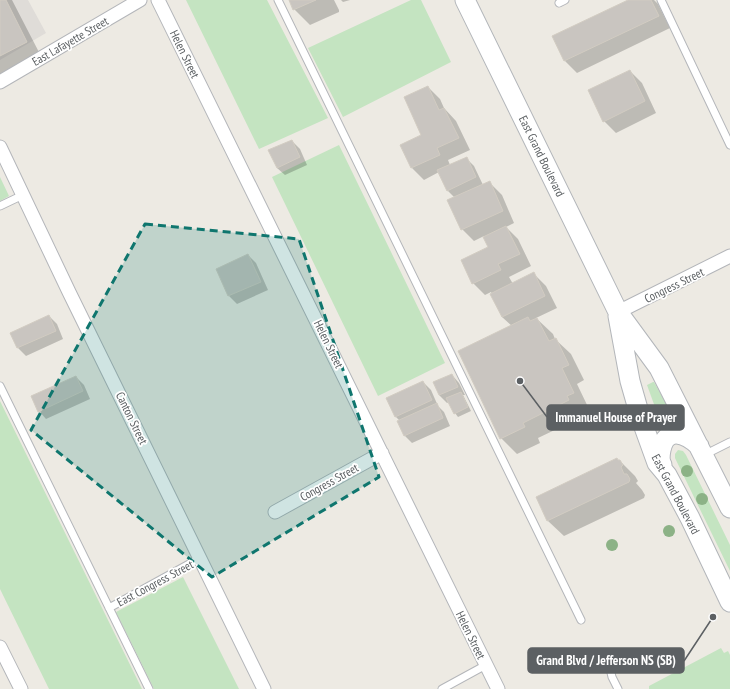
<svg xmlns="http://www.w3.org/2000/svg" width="730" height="689" viewBox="0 0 730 689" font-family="'PT Sans Narrow',sans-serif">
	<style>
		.industrial { fill: #dfdcd8 }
		.green { fill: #c4e4c1 }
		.shadow { fill: #0003 }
		.building { fill: #c9c5c0; stroke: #d2ccc2 }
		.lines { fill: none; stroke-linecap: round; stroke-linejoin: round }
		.service-casing { stroke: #b4b6ba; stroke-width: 9 }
		.minor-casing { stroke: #b4b6ba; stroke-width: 15 }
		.secondary-casing { stroke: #b3b6ba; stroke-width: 21 }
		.service { stroke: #fff; stroke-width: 7 }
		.minor { stroke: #fff; stroke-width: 13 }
		.secondary { stroke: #fff; stroke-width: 19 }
		.tree { fill: #8cb286 }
		.marked { fill: #0f766e; fill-opacity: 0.2; stroke: #0f766e; stroke-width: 3; stroke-dasharray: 8 5; stroke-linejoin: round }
		.labels { text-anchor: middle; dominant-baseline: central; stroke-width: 3.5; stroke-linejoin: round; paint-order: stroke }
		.street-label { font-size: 12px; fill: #5c6063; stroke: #fff }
		.leader { fill: none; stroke: #5c6063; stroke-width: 1.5 }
		.callout-dot { fill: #5c6063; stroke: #fff; stroke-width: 1.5 }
		.callout { fill: #5c6063; stroke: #5c6063; stroke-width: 1.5 }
		.callout-label { font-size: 13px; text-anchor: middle; font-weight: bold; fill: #fff }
	</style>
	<rect width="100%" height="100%" fill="#edeae3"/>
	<path class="industrial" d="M0 0H28L46 33 0 60Z"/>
	<path class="green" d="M186 0H267L328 118 259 149Z
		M411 0H421L451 62 343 117 308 48Z
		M339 145 445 363 378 396 272 177Z
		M0 177 9 196 0 201Z
		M653 382H654L678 425 663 429 647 385Z
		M0 401 142 689H49L0 589Z
		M678 450 683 451 686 455 730 545V571L675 458V454Z
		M183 577 239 689H154L116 612Z
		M721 648 724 653 728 651 730 655V689H649V686Z"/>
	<path class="shadow" d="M0 0H12L42 58 0 79Z
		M290 0H334L339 10V12L310 25 294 9Z
		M341 0H350L343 2Z
		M630 0H654L658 4 670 28 577 73 565 61 554 37Z
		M630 71 642 83 656 113 616 133 604 121Z
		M428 87 440 99 444 108 456 121 470 150 448 160 450 165 466 158 474 166 483 185 490 183 502 195 514 223 506 227 518 239 531 266 509 277 513 284 534 274 546 286 557 308 536 318 553 334 555 339 571 354 584 380 577 384 589 409 582 412 584 416 538 438 540 443 517 454 501 438 512 326 502 317 491 292 485 295 473 283 489 247 484 236 474 241 462 229 455 198 447 190 439 172 424 180 412 168 401 145 422 136Z
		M292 141 300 149 307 165 285 175 277 168Z
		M248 255 256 263 268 290 237 304 229 296 217 269Z
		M49 316 57 324 63 339 26 356 18 348 11 334Z
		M452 375 459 383 465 395H463L471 411 458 417 455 413 449 402 447 403 439 395Z
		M76 377 84 385 90 399 46 419 39 411Z
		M423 382 431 390 438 406 444 412 450 426 412 443 404 435 400 421 395 416Z
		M618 461H620L635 476 638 481 636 483 642 490 645 495 644 498 564 536 548 521 537 498Z"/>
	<path class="building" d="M0 0H6L27 42 0 56Z
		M289 0H316L293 10Z
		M628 0H651L659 16 564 61 552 36Z
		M630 70 645 101 603 122 588 90Z
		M428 86 439 110 444 108 459 138 437 148 440 155 411 168 400 145 421 135 404 97Z
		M292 140 300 157 277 168 268 150Z
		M467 157 476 177 447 191 437 170Z
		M490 181 503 211 461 230 447 200Z
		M506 226 520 254 498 264 501 270 472 284 461 260 488 247 483 237Z
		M248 254 261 282 228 296 216 269Z
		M534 272 545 296 502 317 490 294Z
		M49 315 56 331 17 348 10 333Z
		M528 317 530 321 537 318 549 341 556 338 569 365 562 368 574 393 567 396 569 400 523 423 525 427 500 439 458 351Z
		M452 374 458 387 439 395 433 382Z
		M76 376 83 391 38 412 31 396Z
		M423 381 432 400 395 417 386 398Z
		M461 392 468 407 454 414 446 398Z
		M437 403 443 418 404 436 397 421Z
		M617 458 618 460H620L623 465 621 467 624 474H627L630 479 629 482 547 521 536 497Z"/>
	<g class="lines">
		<defs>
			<path id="service" d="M278 0 581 620
				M661 0 730 145
				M559 3 565 0
				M0 206 23 195
				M0 386 149 689
				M704 455 730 442
				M109 608 200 558
				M608 660 612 677 618 689
				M442 689 486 665"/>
			<path id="minor" d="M158 0 498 689
				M0 82 140 0
				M0 147 69 292 264 689
				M618 312 730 256
				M275 512 382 453
				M0 647 21 689"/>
			<path id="secondary" d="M465 0 618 312 659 368 730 508
				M618 316 630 381 640 416 657 463 667 475 690 518 730 602
				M662 465C659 460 660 455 661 450 666 426 685 433 699 446"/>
		</defs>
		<use href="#service" class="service-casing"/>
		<use href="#minor" class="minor-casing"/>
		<use href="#secondary" class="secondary-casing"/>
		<use href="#service" class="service"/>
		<use href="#minor" class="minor"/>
		<use href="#secondary" class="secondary"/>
	</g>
	<g class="tree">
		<circle cx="687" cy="471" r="6"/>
		<circle cx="702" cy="499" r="6"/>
		<circle cx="669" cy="531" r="6"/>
		<circle cx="612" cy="545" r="6"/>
	</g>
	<path class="marked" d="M145 224 299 239 379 477 212 577 31 430Z"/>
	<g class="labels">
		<g class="street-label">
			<text transform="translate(70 41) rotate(-30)">East Lafayette Street</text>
			<text transform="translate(185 54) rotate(64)">Helen Street</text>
			<text transform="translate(542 156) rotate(64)">East Grand Boulevard</text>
			<text transform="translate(674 285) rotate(-26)">Congress Street</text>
			<text transform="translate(329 344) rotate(64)">Helen Street</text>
			<text transform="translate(132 418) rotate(64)">Canton Street</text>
			<text transform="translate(329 482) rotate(-29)">Congress Street</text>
			<text transform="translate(676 494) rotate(62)">East Grand Boulevard</text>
			<text transform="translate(155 583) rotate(-28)">East Congress Street</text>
			<text transform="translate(471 635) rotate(64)">Helen Street</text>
		</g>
	</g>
	<path class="leader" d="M520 381L547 417M713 617L684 661"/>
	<g class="callout-dot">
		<circle cx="520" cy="381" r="4"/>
		<circle cx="713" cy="617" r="4"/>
	</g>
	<g class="callout">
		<rect x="547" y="405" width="137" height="25" rx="4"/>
		<rect x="528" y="648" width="156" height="25" rx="4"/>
	</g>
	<g class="callout-label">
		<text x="616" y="422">Immanuel House of Prayer</text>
		<text x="606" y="665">Grand Blvd / Jefferson NS (SB)</text>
	</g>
</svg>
